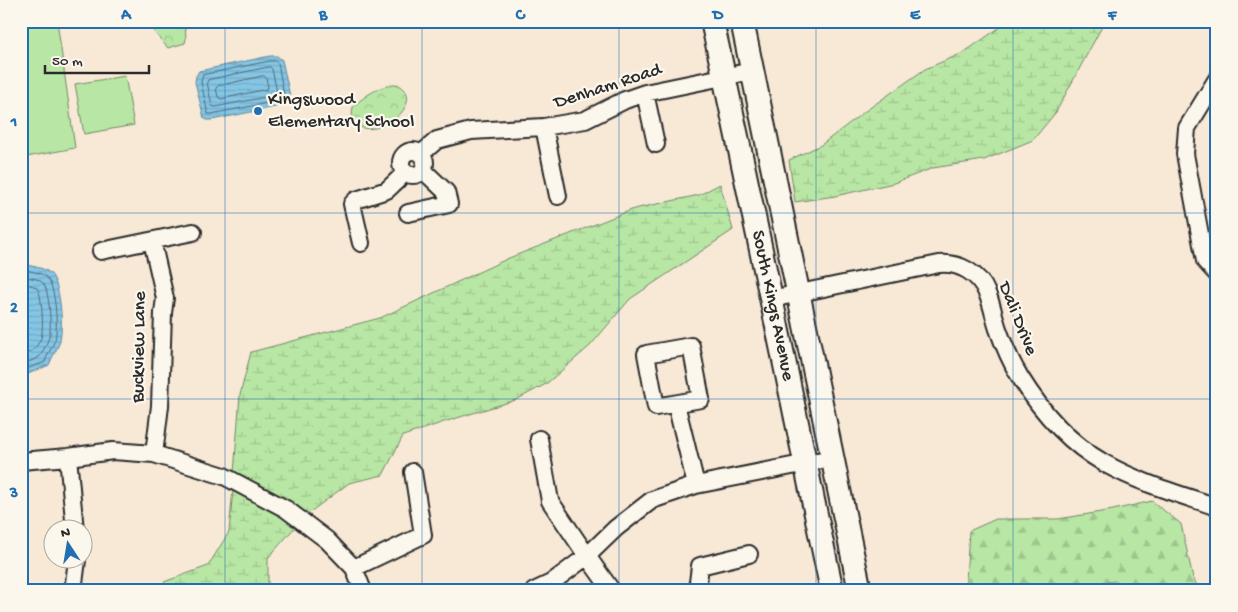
<svg xmlns="http://www.w3.org/2000/svg" width="1238" height="612" viewBox="0 0 1238 612" font-family="'Gochi Hand',sans-serif">
	<style>
		.forest { fill: url(#forest-firs); stroke: #728868 }
		.wetland { fill: url(#wetland-marsh); stroke: #728868 }
		.park { fill: url(#park-crowns); stroke: #728868 }
		.pitch { fill: #b8e6a4; stroke: #728868 }
		.water { fill: url(#water-rules); stroke: #61889b }
		.lines { fill: none; stroke-linecap: round; stroke-linejoin: round }
		.shore { stroke: #4f6975; stroke-width: 1 }
		.street-casing { stroke: #2b2b2b; stroke-width: 20 }
		.secondary-casing { stroke: #2b2b2b; stroke-width: 26 }
		.street { stroke: #fbf7ec; stroke-width: 16 }
		.secondary { stroke: #fbf7ec; stroke-width: 22 }
		.grid { fill: none; stroke: #1f6fb2; stroke-width: 1; stroke-opacity: 0.55 }
		.poi-dot { fill: #1f6fb2; stroke: #fbf7ec; stroke-width: 2 }
		.labels { text-anchor: middle; dominant-baseline: central; stroke-width: 4.5; stroke-linejoin: round; paint-order: stroke }
		.street-label { font-size: 19px; fill: #2b2b2b; stroke: #fbf7ec }
		.poi-label { font-size: 19px; fill: #2b2b2b; stroke: #fbf7ec; text-anchor: start }
		.neatline { fill: none; stroke: #1f6fb2; stroke-width: 2 }
		.grid-label { font-size: 16px; text-anchor: middle; font-weight: bold; fill: #1f6fb2 }
	</style>
	<defs>
		<pattern id="forest-firs" width="22" height="20" patternUnits="userSpaceOnUse" patternTransform="scale(1.25)"><rect width="22" height="20" fill="#b8e6a4"/><path d="M5 1l3.5 6h-7zM16 11l3.5 6h-7z" fill="#9ec58d"/></pattern>
		<pattern id="wetland-marsh" width="20" height="14" patternUnits="userSpaceOnUse" patternTransform="scale(1.25)"><rect width="20" height="14" fill="#b8e6a4"/><path d="M1 5h8M5 5V1M11 12h8M15 12V8" fill="none" stroke="#9ec58d"/></pattern>
		<pattern id="park-crowns" width="20" height="18" patternUnits="userSpaceOnUse" patternTransform="scale(1.25)"><rect width="20" height="18" fill="#b8e6a4"/><path d="M2 6a3 3 0 1 1 6 0M12 15a3 3 0 1 1 6 0" fill="none" stroke="#9ec58d"/></pattern>
		<pattern id="water-rules" width="6" height="5" patternUnits="userSpaceOnUse" patternTransform="scale(1.25)"><rect width="6" height="5" fill="#85c6e5"/><path d="M0 2.5h6" fill="none" stroke="#73aac5"/></pattern>
	</defs>
	<rect width="100%" height="100%" fill="#f8e8d6"/>
	<filter id="ink" filterUnits="userSpaceOnUse"><feTurbulence type="fractalNoise" baseFrequency=".02" numOctaves="2"/><feDisplacementMap in="SourceGraphic" scale="10" xChannelSelector="R" yChannelSelector="G"/><feConvolveMatrix kernelMatrix="1 2 1 2 8 2 1 2 1" color-interpolation-filters="sRGB"/></filter>
	<g filter="url(#ink)">
		<path class="forest" d="M1152 501 1181 524 1193 578 1200 591H1132L1114 581 1065 591H963L966 580 969 531 996 519H1058L1113 510Z"/>
		<path class="wetland" d="M1009 21H1105L1056 112 1033 140 984 160 933 168 894 183 835 196 795 202 789 160 821 145 864 112 925 69 963 53Z
			M720 184 733 230 630 299 590 346 546 384 516 400 447 421 403 436 383 475 349 483 306 515 234 473 240 395 251 352 380 318 509 258 634 209 699 195Z
			M233 489 283 516 296 526 268 558V591H163L164 582 208 566 229 532Z"/>
		<path class="park" d="M161 21H181L185 24 186 39 185 43 168 48 154 32Z
			M397 84C405 88 409 93 407 102 400 129 345 143 353 107 365 95 381 85 397 84Z"/>
		<path class="pitch" d="M21 21H57L75 148 21 158Z
			M125 76 134 125 84 134 75 84Z"/>
		<path class="water" d="M270 56H277L282 60 290 96 287 102 280 106 212 120H207L204 118 195 82 196 76 199 71Z
			M21 264C30 266 44 267 51 274 61 286 64 329 59 344 56 351 52 357 49 365L21 377Z"/>
		<g class="lines">
			<path class="shore" d="M270 61H275L278 63 284 95 283 98 278 101 211 114H208L201 82 203 75Z
				M270 67 272 69 277 92 276 95 215 107 212 106 207 82 208 80Z
				M264 76 266 78 268 87 267 89 221 99 218 97 216 88 218 86Z
				M21 269C29 271 41 272 47 278 56 287 58 328 55 340 52 348 47 354 45 362L21 371
				M21 276C28 277 38 278 43 283 49 289 51 323 50 332 50 337 42 355 39 357 37 359 25 363 21 365
				M21 283C26 284 33 285 37 288 42 292 44 331 41 338 36 349 32 352 21 356"/>
			<defs>
				<path id="street" d="M1217 79 1187 128 1185 154 1205 261 1217 274
					M645 93 656 144
					M544 127 558 196
					M401 163a12 12 0 1 1 24 0a12 12 0 1 1-24 0Z
					M421 154 437 140 471 131 544 127 585 120 625 100 645 93 752 71
					M408 213 449 204 446 192 423 170
					M152 241 165 298 163 313 160 406 154 454
					M361 243 352 204 356 200 387 190 405 173
					M101 251 193 232
					M771 299 939 264C959 262 979 273 987 293 992 304 994 317 998 329 1004 346 1011 362 1020 377 1041 411 1069 443 1104 463 1139 483 1179 494 1217 507
					M691 346 701 399 656 407 646 354Z
					M676 404 696 485
					M539 439 550 501 587 556 612 591
					M68 457 75 530
					M21 461 68 457 113 451 154 454 224 476 286 509 327 540 354 568 363 591
					M354 568 423 535 413 472
					M73 591 77 560
					M534 591 551 583 587 556 616 528 652 500 696 485 832 458
					M697 591 700 566 749 554"/>
				<g id="secondary">
					<path id="s1" d="M712 21C754 211 792 401 832 591"/>
					<path d="M742 21 860 591"/>
				</g>
			</defs>
			<use href="#street" class="street-casing"/>
			<use href="#secondary" class="secondary-casing"/>
			<use href="#street" class="street"/>
			<use href="#secondary" class="secondary"/>
		</g>
	</g>
	<path class="grid" d="M225 21V591M422 21V591M619 21V591M816 21V591M1013 21V591M21 213H1217M21 399H1217"/>
	<circle class="poi-dot" cx="258" cy="111" r="5"/>
	<g class="labels">
		<g class="street-label">
			<text transform="translate(608 87) rotate(-18)">Denham Road</text>
			<text stroke="none"><textPath href="#s1" startOffset="291">South Kings Avenue</textPath></text>
			<text transform="translate(1017 319) rotate(68)">Dali Drive</text>
			<text transform="translate(140 347) rotate(-89)">Buckview Lane</text>
		</g>
		<g class="poi-label">
			<text x="268" y="100">Kingswood<tspan x="268" dy="22">Elementary School</tspan></text>
		</g>
	</g>
	<rect width="1238" height="612" fill="none" stroke="#fbf7ec" stroke-width="55"/>
	<g transform="translate(68 544) rotate(348)"><circle r="24" fill="#fbf7ec" stroke="#a8a59f"/>
	<path d="M0-4L9 19L0 12L-9 19Z" fill="#1f6fb2"/>
	<text y="-8" font-size="14" font-weight="bold" text-anchor="middle" fill="#2b2b2b">N</text>
	</g>
	<path d="M45 65v8h104v-8" fill="none" stroke="#2b2b2b" stroke-width="2.5"/>
	<text x="52" y="65" font-size="15" fill="#2b2b2b" stroke="#fbf7ec" stroke-width="4" paint-order="stroke">50 m</text>
	<rect x="28" y="28" width="1182" height="556" class="neatline"/>
	<g class="grid-label">
		<text x="126" y="19">A</text>
		<text x="323" y="19">B</text>
		<text x="520" y="19">C</text>
		<text x="718" y="19">D</text>
		<text x="915" y="19">E</text>
		<text x="1112" y="19">F</text>
		<text x="14" y="126">1</text>
		<text x="14" y="312">2</text>
		<text x="14" y="497">3</text>
	</g>
</svg>
